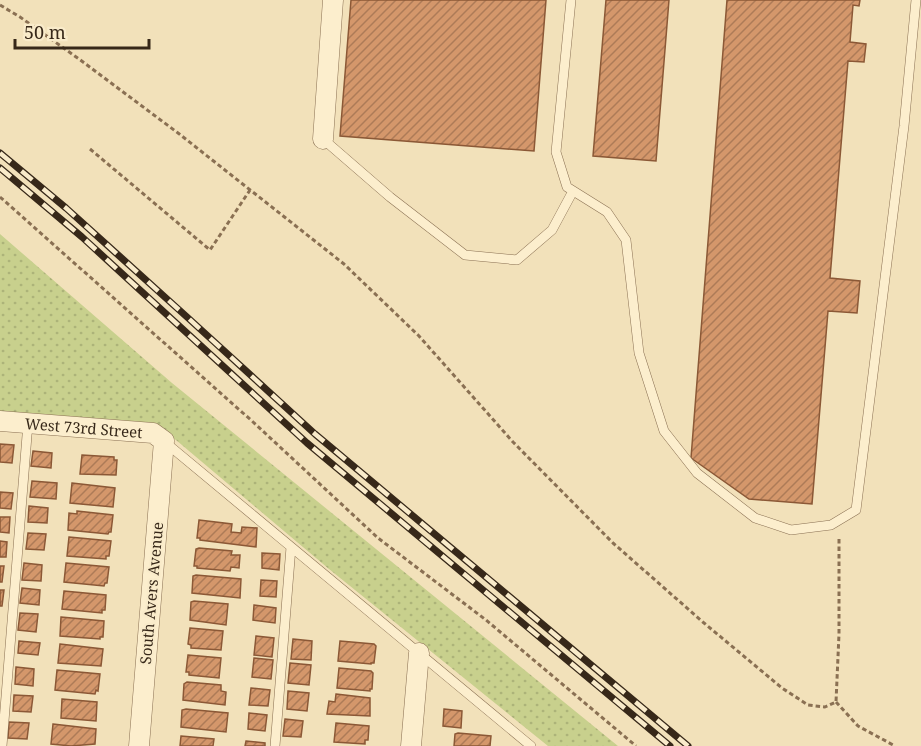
<svg xmlns="http://www.w3.org/2000/svg" width="921" height="746" viewBox="0 0 921 746" font-family="'Noto Serif',serif">
	<style>
		.grass { fill: url(#grass-dots) }
		.building { fill: url(#building-hatch); stroke: #8b5836; stroke-width: 1.5 }
		.lines { fill: none; stroke-linecap: round; stroke-linejoin: round }
		.service-casing { stroke: #8a7053; stroke-width: 10 }
		.minor-casing { stroke: #8a7053; stroke-width: 21 }
		.path { stroke: #8a7053; stroke-width: 3; stroke-dasharray: 4.5 3; stroke-linecap: butt }
		.service { stroke: #fceecd; stroke-width: 9 }
		.minor { stroke: #fceecd; stroke-width: 20 }
		.rail-casing { stroke: #372819; stroke-width: 7 }
		.rail { stroke: #f9ebca; stroke-width: 4.5; stroke-dasharray: 14; stroke-linecap: butt }
		.labels { text-anchor: middle; dominant-baseline: central; stroke-width: 4.5; stroke-linejoin: round; paint-order: stroke }
		.street-label { font-size: 15px; fill: #372819; stroke: #f9ebca }
	</style>
	<defs>
		<pattern id="grass-dots" width="8" height="8" patternUnits="userSpaceOnUse" patternTransform="scale(1.5)"><rect width="8" height="8" fill="#c8d08d"/><path d="M2 2h.1M6 6h.1" fill="none" stroke="#acb379" stroke-width="1.8" stroke-linecap="round"/></pattern>
		<pattern id="building-hatch" width="6" height="6" patternUnits="userSpaceOnUse" patternTransform="scale(1.5)"><rect width="6" height="6" fill="#d4976b"/><path d="M-1 1l2-2M0 6l6-6M5 7l2-2" fill="none" stroke="#ad7b57"/></pattern>
	</defs>
	<rect width="100%" height="100%" fill="#f2e1ba"/>
	<path class="grass" d="M0 234 172 383 618 746H548L329 569 176 440 152 430 0 417Z"/>
	<path class="building" d="M351 0H546L534 151 340 136Z
		M606 0H669L656 161 593 156Z
		M727 0H860L859 6 853 5 850 42 866 44 864 62 848 61 830 278 860 281 857 313 828 311 812 504 749 499 691 458Z
		M0 444 14 445 12 463 0 462Z
		M33 451 52 453 51 468 31 466Z
		M82 455 114 457V460H117L116 475 80 474Z
		M32 481 57 483 56 499 30 497Z
		M72 483 115 488 113 507 70 503Z
		M0 492 13 493 11 509 0 508Z
		M29 506 48 508 47 523 28 522Z
		M77 511 113 515 111 532H109L108 534 68 530 69 513 77 514Z
		M0 517H10L9 533 0 532Z
		M199 520 232 524 231 532 241 533 242 527 257 528 256 547 200 540V538H197Z
		M28 533 46 534 44 550 26 549Z
		M69 537 111 541 109 556H106V559L67 556Z
		M0 541 7 542 6 557H0Z
		M199 548 232 551 231 555H240L239 568 231 567 230 571 197 568V566H194L196 549Z
		M262 553 280 554 279 570 262 568Z
		M24 563 42 565 41 581 22 580Z
		M66 563 109 567 107 583H105L104 586 64 582Z
		M0 566H4L2 582H0Z
		M196 575 241 579 240 598 192 593 193 576Z
		M261 580 277 581 276 597 260 596Z
		M22 588 40 590 39 605 20 603Z
		M0 590H4L2 606H0Z
		M64 591 106 595 105 610H102V613L62 609Z
		M194 601 228 604 226 625 190 620 191 602Z
		M254 605 276 608 275 623 253 620Z
		M20 613 38 614 36 632 18 630Z
		M61 617 104 621 103 637H100V639L60 636Z
		M190 628 223 631 221 650 191 648V645L188 644Z
		M256 636 274 638 272 657 254 655Z
		M293 639 312 641 311 660 291 659Z
		M19 641 40 643 38 655 18 653Z
		M340 641 374 644 376 646 374 663H371V664L338 661Z
		M60 644 103 649 101 666 58 663Z
		M188 655 221 658 219 678 189 675V672H186Z
		M254 658 273 660 271 679 252 677Z
		M290 663 311 665 309 685 288 683Z
		M16 667 34 669 33 686 15 684Z
		M339 668 371 671 373 673 372 689H370V691L337 688Z
		M57 670 100 674 98 691 96 690 95 694 55 690Z
		M187 682 221 685V691L226 692 225 705 183 700 184 684Z
		M251 688 270 690 268 706 249 705Z
		M288 691 309 693 307 711 287 709Z
		M336 694 370 698V716L327 714 329 701 335 702Z
		M14 695 33 696 31 712 13 711Z
		M62 699 97 702 96 721 61 718Z
		M186 709 228 713 226 732 181 727 182 710Z
		M444 709 462 711 461 728 443 726Z
		M249 713 267 715 265 731 248 729Z
		M285 719 303 721 301 737 283 736Z
		M9 722 29 723 27 739 8 738Z
		M336 723 369 726 368 740H365V744L334 742Z
		M53 724 96 729 95 744 71 746 51 744Z
		M458 733 491 736 490 746H454L455 734Z
		M181 736 214 739 213 746H180Z
		M246 741 265 743V746H245Z"/>
	<g class="lines">
		<defs>
			<path id="service" d="M571 0 556 152 567 187 607 212 626 240 639 353 664 431 697 473 755 518 791 530 831 525 856 510 904 126 916 0
				M323 139 390 197 465 255 517 260 552 230 573 191
				M166 443 531 746
				M2 746 28 423
				M275 746 291 547"/>
			<g id="minor">
				<path d="M323 139 333 0"/>
				<path id="s1" d="M0 421 153 433 164 441 139 746"/>
				<path d="M411 746 419 653"/>
			</g>
		</defs>
		<use href="#service" class="service-casing"/>
		<use href="#minor" class="minor-casing"/>
		<path class="path" d="M0 5 20 17 79 59 178 133 344 264 419 336 513 442 613 543 704 623 782 688 808 705 825 707 836 702 839 634V536
			M90 149 210 250 250 190
			M0 197 252 421 378 538 486 620 636 746
			M836 702 858 726 895 746"/>
		<use href="#service" class="service"/>
		<use href="#minor" class="minor"/>
		<defs>
			<path id="rail" d="M0 153 66 208 187 317 315 434 688 746
				M0 168 82 237 307 443 670 746"/>
		</defs>
		<use href="#rail" class="rail-casing"/>
		<use href="#rail" class="rail"/>
	</g>
	<g class="labels">
		<g class="street-label">
			<text stroke="none"><textPath href="#s1" startOffset="84">West 73rd Street</textPath></text>
			<text transform="translate(151 593) rotate(-85)">South Avers Avenue</text>
		</g>
	</g>
	<path d="M15 39v9h134v-9" fill="none" stroke="#372819" stroke-width="3"/>
	<text x="24" y="39" font-size="18" fill="#372819" stroke="#f9ebca" stroke-width="4.5" paint-order="stroke">50 m</text>
</svg>
